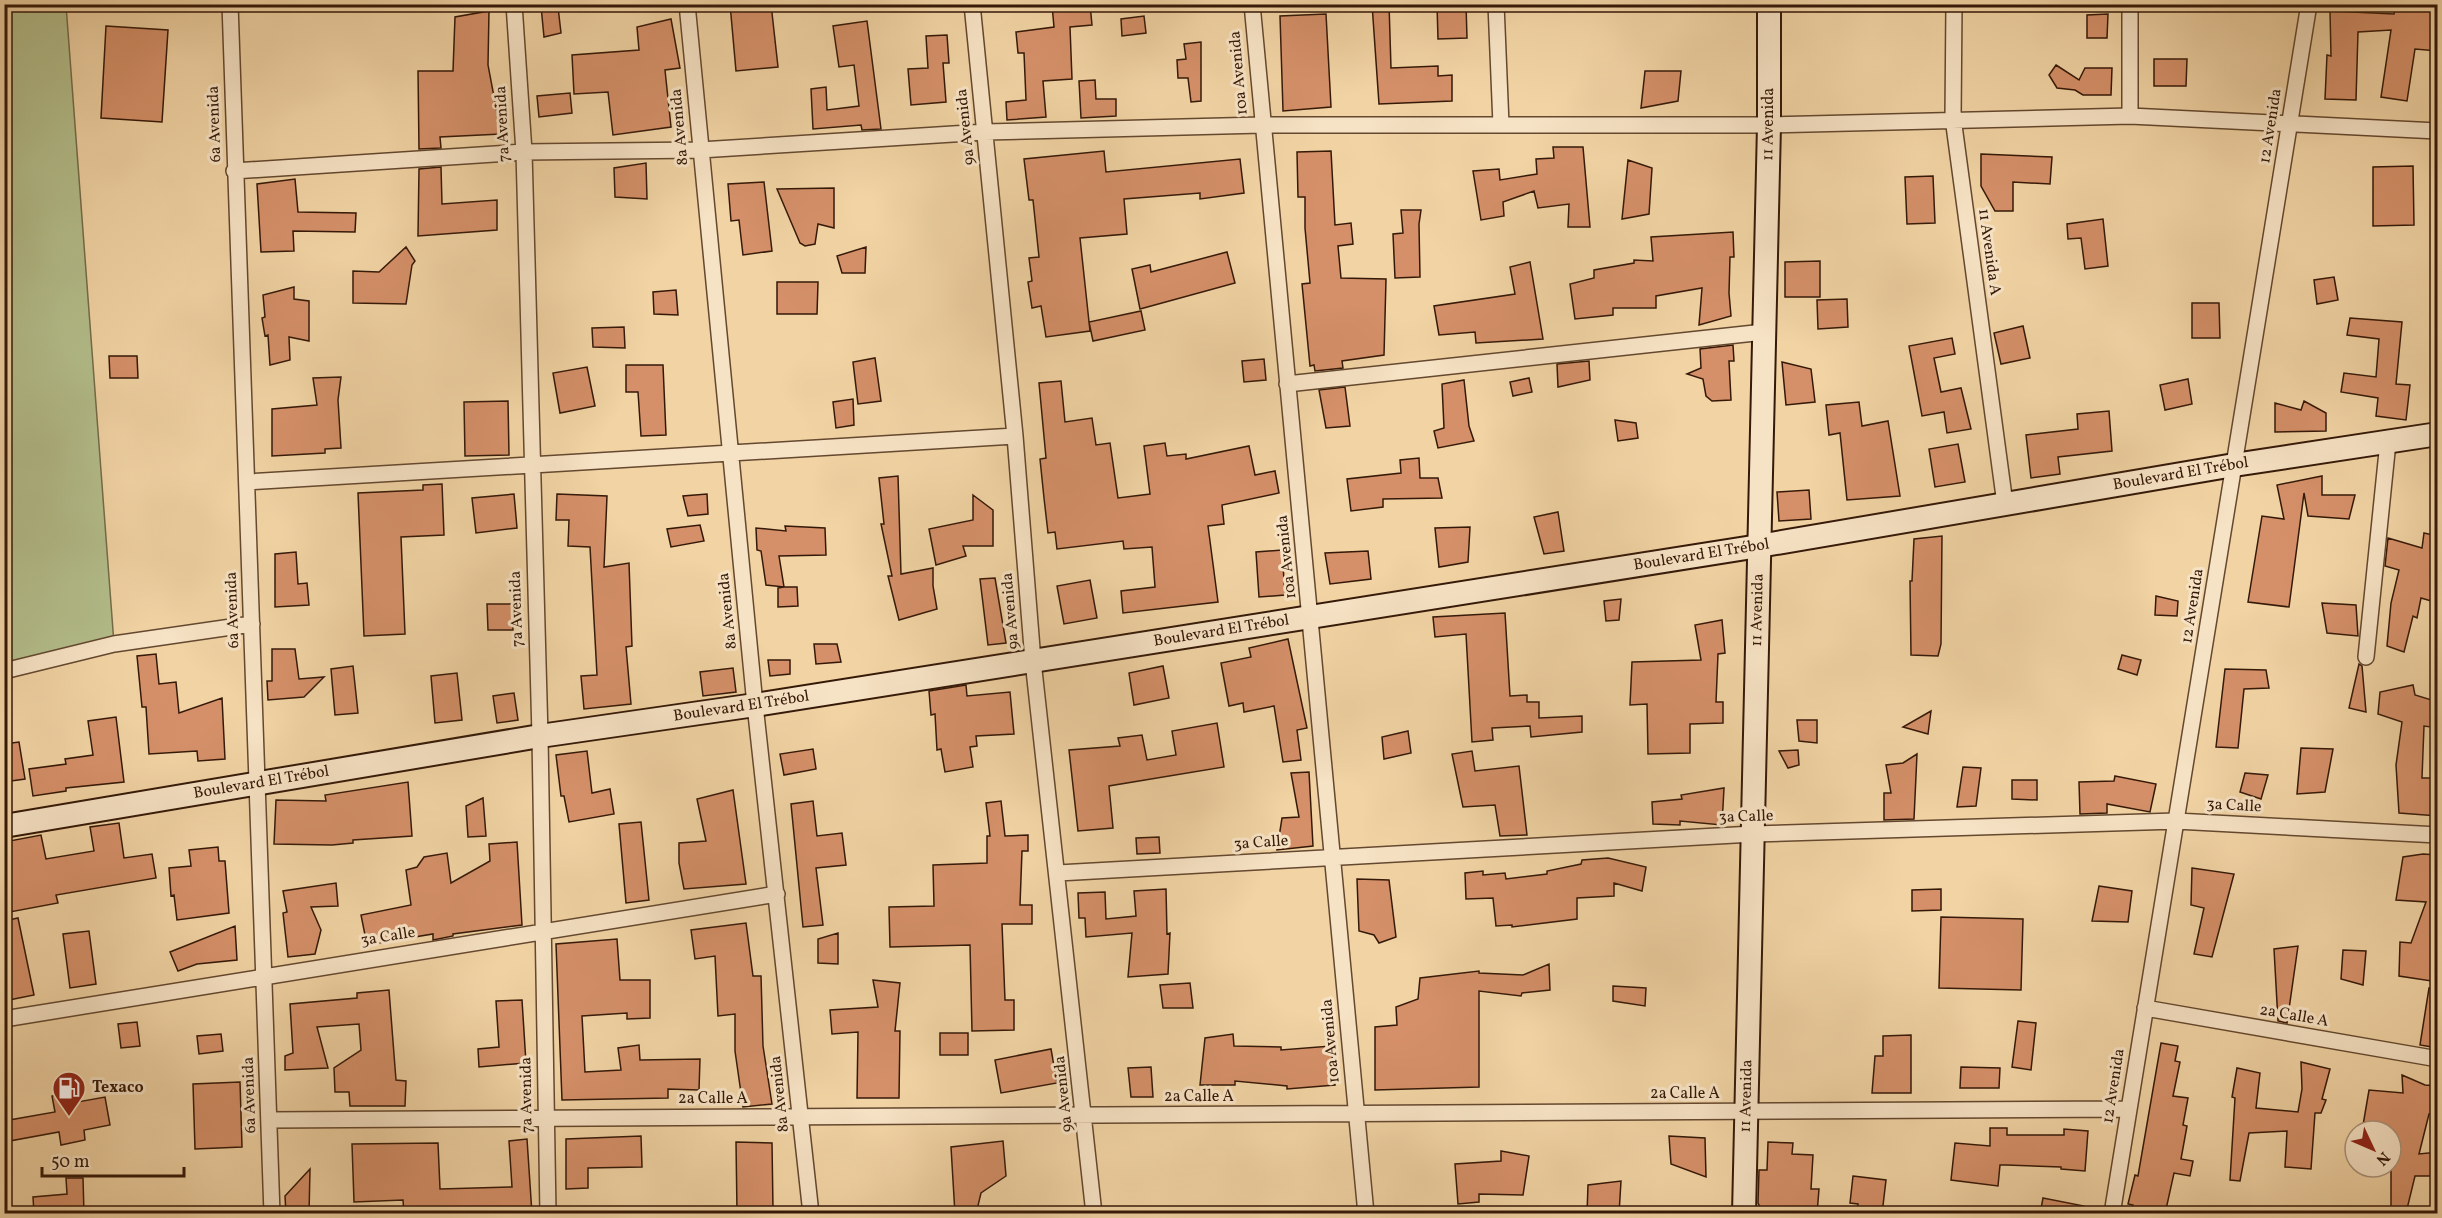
<svg xmlns="http://www.w3.org/2000/svg" width="2442" height="1218" viewBox="0 0 2442 1218" font-family="Vollkorn,serif">
	<style>
		.green { fill: #b3be8b; stroke: #746c4a; stroke-width: 1.5 }
		.building { fill: #d59069; stroke: #351908; stroke-width: 1.5 }
		.lines { fill: none; stroke-linecap: round; stroke-linejoin: round }
		.street-casing { stroke: #64482f; stroke-width: 18 }
		.secondary-casing { stroke: #351908; stroke-width: 26 }
		.street { stroke: #f6e2c4; stroke-width: 15 }
		.secondary { stroke: #f6e2c4; stroke-width: 22 }
		.labels { text-anchor: middle; dominant-baseline: central; stroke-width: 6; stroke-linejoin: round; paint-order: stroke }
		.street-label { font-size: 16px; fill: #351908; stroke: #f6e2c4 }
		.poi-label { font-size: 16px; font-weight: bold; fill: #351908; stroke: #f6e2c4; text-anchor: start }
	</style>
	<rect width="100%" height="100%" fill="#f1d3a4"/>
	<filter id="stains"><feTurbulence type="fractalNoise" baseFrequency=".00333" numOctaves="4"/><feColorMatrix values="0 0 0 0 .2 0 0 0 0 .09 0 0 0 0 .02 0 0 0 .5 -.17"/></filter>
	<radialGradient id="worn" r=".72"><stop offset=".6" stop-color="#630" stop-opacity="0"/><stop offset="1" stop-color="#630" stop-opacity=".3"/></radialGradient>
	<path class="green" d="M4 5H66L114 644 4 671Z"/>
	<path class="building" d="M730 4H771L778 67 736 71Z
		M1090 4 1092 25 1070 27 1072 79 1043 81 1046 117 1007 120 1006 102 1026 100 1024 53H1018L1016 32 1054 27 1052 5Z
		M1372 4H1389L1391 68 1438 66V76L1452 75V101L1379 104Z
		M1437 4H1466L1467 38 1438 39Z
		M2396 4 2438 6V51L2415 49 2407 101 2381 97 2391 30 2358 32 2356 100 2325 99 2327 55 2331 56 2330 11 2394 14Z
		M541 6 558 7 561 33 544 37Z
		M489 11 488 65 501 134 440 137 441 148 419 149 418 71H453L455 17Z
		M1326 14 1331 107 1283 111 1280 16Z
		M2108 14 2107 38H2087V15Z
		M1144 16 1146 33 1122 36 1121 19Z
		M671 19 680 68 665 70 671 127 613 135 608 92 574 94 572 55 639 50 637 27Z
		M867 21 881 129 862 130 861 125 813 129 811 89 826 87 827 110 859 106 854 65 839 67 833 26Z
		M106 26 168 30 162 122 101 118Z
		M947 35 949 63H943L946 102 911 105 908 69 928 68 926 36Z
		M1201 42V101L1191 102 1188 78H1178L1177 60 1186 59 1184 44Z
		M2154 59H2187L2186 86H2154Z
		M2056 65 2079 80 2085 68H2112L2111 95H2083L2075 90 2057 88 2049 75Z
		M1645 71H1681L1678 101 1641 108Z
		M1095 80 1096 99H1116V116L1081 118 1079 81Z
		M570 93 572 113 539 117 537 96Z
		M1553 147H1583L1590 227H1568L1569 204 1538 208 1534 191 1503 202 1504 216 1481 220 1473 171 1499 169 1500 180 1537 174 1536 159 1554 158Z
		M1104 151 1106 172 1240 159 1244 193 1200 199V193L1124 199 1127 234 1080 238 1090 331 1046 337 1041 306 1032 308 1028 282 1032 281 1029 258 1039 257 1033 200H1029L1024 159Z
		M1331 151 1335 225 1351 223 1353 244 1338 246 1341 278 1386 279 1384 355 1342 361 1343 368 1315 371 1314 365 1310 366 1302 284 1310 283 1305 228V197H1298L1297 152Z
		M1981 154 2052 157 2050 184 2013 182V211H1995L1981 186Z
		M1628 160 1652 168 1649 214 1622 219Z
		M646 163 647 199 615 197 614 168Z
		M2413 166 2414 225 2373 226V167Z
		M441 167 442 204 497 200V230L418 236 419 169Z
		M1933 176 1935 223 1907 224 1905 177Z
		M295 179 298 212 356 213 355 232 293 231 294 251 261 252 257 184Z
		M764 182 772 251 743 255 739 220 731 221 728 184Z
		M834 188V228L818 224 815 244 805 246 800 243 777 189Z
		M1401 210H1421L1419 224 1420 277 1395 278 1393 234 1403 233Z
		M2103 219 2108 266 2085 269 2081 238 2068 239 2067 224Z
		M1733 232 1734 257H1730L1729 293 1731 316 1699 325 1702 288 1656 296V308H1613V315L1575 319 1570 284 1594 278V270L1634 263V260L1653 261 1651 237Z
		M406 247 415 261 412 265 406 304 353 303V271L379 272Z
		M866 247 865 273H842L837 256Z
		M1227 252 1235 283 1140 309 1132 269 1150 265 1151 272Z
		M1820 261V297H1785V262Z
		M1530 262 1543 339 1476 343 1475 332 1439 335 1434 306 1515 294 1510 267Z
		M2334 277 2338 300 2317 304 2314 280Z
		M777 282H818L817 314H777Z
		M294 287V299L309 301V341L289 337 290 360 270 365 268 335 265 336 262 318 265 317 263 295Z
		M676 290 678 315 654 314 653 292Z
		M1847 299 1848 327 1818 329 1817 300Z
		M2192 303H2219L2220 338H2192Z
		M1141 311 1145 330 1093 341 1089 322Z
		M2350 318 2402 322 2396 384 2410 385 2406 420 2376 416 2378 398 2341 392 2344 373 2376 377 2379 339 2347 335Z
		M2023 326 2030 358 2001 364 1994 333Z
		M624 327 625 348 593 347 592 328Z
		M1952 338 1955 354 1934 358 1941 392 1961 388 1971 429 1947 433 1944 412 1922 416 1909 346Z
		M1733 345 1734 361H1729L1731 400 1712 401 1706 396 1703 379 1687 374 1701 368 1700 349Z
		M109 356H137L138 378H110Z
		M875 358 881 401 858 404 853 362Z
		M1264 359 1266 380 1244 382 1242 361Z
		M1589 361 1590 380 1558 387 1557 364Z
		M1782 362 1811 369 1815 402 1786 405Z
		M626 365H663L666 435 641 436 638 392H626Z
		M587 367 595 406 560 413 553 373Z
		M341 377 338 400 341 448 325 449V453L272 456V409L317 405 313 378Z
		M1529 378 1532 392 1513 396 1510 382Z
		M2188 379 2192 404 2165 410 2160 385Z
		M1464 380 1469 426 1474 441 1438 448 1434 431 1444 428 1442 384Z
		M1061 381 1065 422 1092 418 1096 445 1110 443 1118 498 1150 494 1144 446 1165 443 1167 456 1186 454V459L1249 446 1255 475 1275 471 1279 493 1222 505 1224 524 1208 526 1218 602 1123 613 1121 591 1155 587 1152 547 1124 549 1123 541 1057 549 1055 532 1048 533 1044 498 1040 459 1046 458 1039 383Z
		M1345 387 1350 426 1326 428 1319 390Z
		M853 399 854 425 836 428 833 402Z
		M508 401 509 455 465 456 464 402Z
		M2304 401 2326 413V431L2275 432V403L2301 410Z
		M1859 402 1862 426 1888 421 1900 496 1847 500 1840 433 1829 435 1826 405Z
		M2109 411 2112 451 2058 457 2060 474 2031 478 2026 435 2078 429 2077 414Z
		M1615 420 1636 423 1638 438 1618 441Z
		M1958 444 1965 482 1935 487 1929 449Z
		M1419 458 1420 478H1438L1442 498 1383 499V507L1351 511 1347 479 1401 473 1400 460Z
		M898 476 901 574 933 568V586L937 609 899 620 888 576H892L881 524H884L879 478Z
		M2322 476V495H2355L2349 519 2308 516 2304 493 2289 607 2248 602 2262 516 2284 519 2277 485Z
		M442 484 444 535 401 537 405 634 364 636 358 493 423 490V485Z
		M1809 490 1811 519 1779 521 1777 492Z
		M514 494 517 528 476 533 472 498Z
		M557 494 607 496 604 567 629 563 632 646 626 647 631 704 584 709 581 676 597 675 590 547 568 546 569 520H556Z
		M707 494 708 514 688 516 683 496Z
		M973 495 993 510V546H963L966 556 936 565 929 529 973 520Z
		M1558 512 1564 551 1544 554 1534 517Z
		M700 525 704 541 671 547 667 529Z
		M785 526 825 528 826 555 779 556 784 587 766 585 761 551 757 550 756 528 786 531Z
		M1470 527 1468 562 1439 567 1435 528Z
		M2424 533 2438 536V603L2421 598 2417 618 2413 616 2404 652 2387 646 2391 603 2399 570 2385 566 2388 538 2422 548Z
		M1942 536 1941 644 1938 656 1911 655 1910 581H1912L1914 539Z
		M1282 550 1285 595 1259 597 1256 552Z
		M1368 551 1371 579 1330 584 1325 553Z
		M296 552 298 584 307 583 309 605 275 607V554Z
		M995 578 1006 643 988 645 980 579Z
		M1090 580 1097 618 1064 624 1057 586Z
		M784 587H797L798 606 778 607V588Z
		M2156 596 2178 601 2177 616 2155 615Z
		M1621 599 1619 620 1606 621 1604 601Z
		M2322 603 2356 605 2358 636 2327 633Z
		M487 604H512L513 630H488Z
		M1505 613 1510 696 1527 695V702H1539V718L1582 716V732L1531 737 1530 726 1492 728 1493 740 1472 742 1466 634 1435 637 1433 617Z
		M1722 620 1725 653 1718 654 1716 702H1723V723L1690 724V753L1648 754 1647 704 1630 705 1632 662 1701 660 1695 625Z
		M1288 639 1307 728 1297 730 1301 760 1283 762 1274 706 1244 712 1243 703 1229 706 1221 663 1251 657 1249 648Z
		M814 644H837L841 662 816 664Z
		M272 649H295L299 679 324 677 304 697 268 700 267 681H272Z
		M156 654 159 684 176 682 179 713 222 698 225 759 198 761 197 751 149 754 146 707H142L137 656Z
		M2122 655 2141 660 2137 675 2118 669Z
		M768 660H790V674L770 676Z
		M2359 664 2362 666 2366 712 2349 708Z
		M353 666 358 713 335 715 331 669Z
		M1163 666 1169 698 1134 705 1129 673Z
		M733 668 736 692 703 696 700 672Z
		M2225 669 2266 670 2269 688 2244 689 2238 748 2216 747Z
		M457 673 462 720 435 723 431 676Z
		M966 685 967 696 1010 692 1014 734 976 736 977 746 970 747 973 767 945 772 941 749 937 750 935 714 931 715 929 691Z
		M2413 685 2415 695 2438 702 2431 727 2424 726 2422 778H2438V816L2399 813 2396 765 2402 722 2378 714 2380 692Z
		M514 693 518 720 497 723 493 696Z
		M1931 711 1928 734 1903 727Z
		M116 717 124 782 66 788V791L33 796 29 769 66 764 65 759 93 755 88 721Z
		M1797 720H1817V743L1799 741Z
		M1217 723 1224 767 1109 786 1113 828 1078 831 1069 750 1120 746 1118 738 1142 735 1147 760 1176 755 1172 731Z
		M1408 731 1411 753 1384 759 1382 737Z
		M19 742 25 779 4 782V744Z
		M2301 748 2333 749 2325 792 2297 794Z
		M813 749 816 769 784 775 780 754Z
		M1798 750 1799 765 1788 768 1779 751Z
		M587 751 592 793 610 789 614 814 569 822 564 796H561L556 755Z
		M1472 751 1475 771 1519 766 1527 835 1500 836 1495 805 1463 807 1452 754Z
		M1917 754 1914 819 1884 820V793H1891L1886 765 1903 763Z
		M1963 767 1981 768 1976 806 1957 807Z
		M1309 772 1313 846 1277 850 1282 818 1299 817 1291 773Z
		M2245 773 2268 775 2261 799 2240 792Z
		M2115 776 2156 784 2150 812 2107 804V813L2080 814 2079 782 2114 781Z
		M2012 780H2037V800L2012 799Z
		M408 782 412 836 353 840V843L332 845 274 844 276 800 326 801 325 795Z
		M1724 788 1722 825 1680 821V825L1653 824 1652 802 1682 799 1681 795Z
		M733 790 746 884 684 889 679 863V843L706 841 697 799Z
		M483 798 486 836 468 837 466 806Z
		M813 801 817 836 842 833 846 865 816 868 823 925 803 927 791 804Z
		M1001 801 1005 836 1028 835V851H1022L1020 905H1032V924H1002L1005 1000H1014V1030L972 1031 970 945 890 947 889 907 934 906 933 865 987 863V836H990L986 803Z
		M641 822 649 900 626 903 619 824Z
		M119 823 124 858 152 854 156 878 56 895 58 903 10 912 4 884V842L41 835 46 859 94 851 90 827Z
		M1159 837 1160 853 1137 854 1136 838Z
		M517 842 522 925 453 934V936L433 940V934L367 945 361 915 411 905 406 870 417 867 424 857 447 853 451 883 490 861 489 844Z
		M218 847 219 861H225L229 913 177 920 174 895 171 896 169 868 191 866 189 850Z
		M2423 854 2438 855V982L2399 976 2400 942 2411 943 2426 902 2396 900 2403 857Z
		M1608 858 1646 867 1642 891 1614 883V896L1577 898V919L1512 927V925L1496 926 1493 898 1466 899 1465 873 1483 871V875L1505 873 1506 879 1547 874V871L1581 864 1582 860Z
		M2192 868 2234 874 2212 957 2194 954 2204 908 2191 905Z
		M1357 879 1389 880 1396 937 1379 943 1374 935 1359 931Z
		M336 883 338 906 311 907 321 930 315 954 288 957 283 913 287 912 283 891Z
		M2099 886 2132 891 2128 922 2092 921Z
		M1166 889 1167 934 1170 933 1168 974 1128 977 1132 933 1086 937 1085 918H1079L1078 893 1105 892 1106 919 1136 916 1134 891Z
		M1941 889V910L1912 911V890Z
		M1941 917 2023 919 2021 990 1939 988Z
		M18 918 34 995 4 1001V921Z
		M746 923 753 976H761L763 1046 772 1104 743 1107 735 1051V1014L718 1016 715 956 695 959 691 930Z
		M235 926 237 960 197 964 178 971 170 952Z
		M89 931 96 984 70 988 63 934Z
		M838 933V964L818 963V939Z
		M617 939 620 980H650V1018L627 1019V1013L582 1016 585 1072 621 1070 618 1048 639 1045 640 1060 700 1059 699 1090 668 1089V1098L562 1100 556 944Z
		M2298 946 2287 1023 2278 1021 2274 949Z
		M2343 950 2366 951 2363 985 2341 979Z
		M1549 964 1550 990 1522 993 1521 996 1479 991V1087L1375 1090V1027L1397 1025 1396 1007 1418 999 1420 978 1479 971V973L1523 975Z
		M873 980 900 983 895 1031H900L899 1098H857L858 1032 832 1034 830 1010 878 1007Z
		M1190 983 1193 1008H1163L1160 985Z
		M1613 986 1646 988 1645 1006 1613 1001Z
		M2429 988 2438 989V1048L2420 1045Z
		M389 990 396 1080 406 1081 405 1106H350L349 1092H335L334 1068 361 1050 359 1024 317 1027 328 1068 285 1070V1056L293 1053 290 1004 357 998V993Z
		M522 1000 526 1063 479 1067 478 1049 499 1047 496 1001Z
		M2018 1021 2036 1023 2031 1070 2012 1067Z
		M137 1022 140 1046 121 1048 118 1024Z
		M940 1033H968V1055H940Z
		M221 1034 223 1051 199 1054 197 1036Z
		M1233 1034 1234 1046 1281 1047V1050L1331 1046 1335 1085 1287 1089V1086L1235 1081V1085H1200L1205 1038Z
		M1911 1035V1093H1872L1875 1056H1883V1036Z
		M2161 1043 2178 1046 2175 1061 2180 1062 2173 1096 2188 1098 2183 1125 2187 1126 2181 1159 2193 1161 2190 1176 2174 1173 2165 1214H2131L2133 1205 2128 1204 2135 1175 2138 1176Z
		M1051 1049 1057 1083 1001 1093 995 1060Z
		M2301 1062 2330 1069 2322 1099 2326 1100 2321 1113H2315L2311 1169 2285 1167 2287 1131 2249 1133 2240 1181 2230 1180 2235 1098 2232 1097 2237 1068 2260 1073 2256 1108 2298 1112 2302 1089Z
		M1151 1067 1153 1097H1131L1128 1068Z
		M1961 1067 2000 1068 1999 1088H1960Z
		M2402 1075 2425 1085 2438 1086V1114H2429L2419 1154 2438 1152 2434 1176H2415L2407 1209 2391 1208V1131H2362L2369 1090 2403 1093Z
		M240 1082 242 1147 195 1149 193 1084Z
		M76 1091 78 1102 105 1097 110 1125 84 1130 85 1140 61 1145 59 1132 4 1142V1121L55 1112 52 1096Z
		M1990 1128H2007V1135H2064V1129L2088 1131 2085 1171 2061 1169V1167L2006 1165H2000L1998 1186 1951 1180 1955 1143 1990 1146Z
		M641 1136 642 1167 588 1168V1188L566 1189V1139Z
		M1669 1136 1705 1138 1706 1177 1671 1164Z
		M527 1139 532 1214H404L403 1200 354 1202 352 1144 438 1143 440 1189 512 1187 509 1141Z
		M1003 1141 1006 1176 981 1193 976 1214H955L951 1147Z
		M736 1142 772 1143 773 1209 737 1212Z
		M1768 1142 1793 1143 1792 1154 1813 1155 1811 1189H1819L1817 1214H1764L1758 1203 1759 1170H1767Z
		M1501 1151 1529 1156 1523 1195 1479 1194V1202L1458 1204 1455 1164 1501 1161Z
		M310 1169 309 1214H286L285 1196Z
		M1853 1176 1886 1180 1882 1214H1857L1858 1204 1850 1203Z
		M66 1178H83L84 1214H34L33 1197 67 1194Z
		M1621 1181 1619 1214H1587L1588 1185Z
		M2043 1198 2084 1206V1214H2040Z"/>
	<g class="lines">
		<defs>
			<path id="street" d="M230 4 272 1214
				M514 4 524 152 540 736 548 1214
				M687 4 755 705 811 1214
				M972 4 1015 436 1033 661 1094 1214
				M1252 4 1366 1214
				M1496 4 1501 125
				M1954 4 1953 118 2005 504
				M2130 116V4
				M234 171 524 152 700 150 985 132 1262 125H1769L2130 116 2438 131
				M1287 384 1764 332
				M247 482 1015 436
				M2366 657 2388 442
				M4 671 114 644 252 624
				M1058 873 1753 834 2176 821 2438 835
				M2145 1008 2438 1059
				M4 1019 777 894
				M269 1120 2129 1109
				M2112 1214 2309 4"/>
			<g id="secondary">
				<path id="s1" d="M4 826 540 736 755 705 1759 546 2234 465 2438 434"/>
				<path id="s2" d="M1744 1214 1769 125V4"/>
			</g>
		</defs>
		<use href="#street" class="street-casing"/>
		<use href="#secondary" class="secondary-casing"/>
		<use href="#street" class="street"/>
		<use href="#secondary" class="secondary"/>
	</g>
	<defs>
		<symbol id="fuel-pin" viewBox="-11 -11 22 30"><path d="M0 17L-7.5 6A9.5 9.5 0 1 1 7.5 6Z" fill="#8f2418" stroke="#f6e2c4"/><path d="M-5.5-6h7V0h2V4h1.3V-2.5L3-4.5l.8-.8L6-3V5H2.5V1h-1V6h-7ZM-4.2-4.7v3.2H.2V-4.7Z" fill="#fff"/></symbol>
	</defs>
	<g fill-rule="evenodd">
		<use href="#fuel-pin" x="50" y="1069" width="38" height="52"/>
	</g>
	<g class="labels">
		<g class="street-label">
			<text transform="translate(1239 73) rotate(-95)">10a Avenida</text>
			<text stroke="none"><textPath href="#s2" startOffset="1090">11 Avenida</textPath></text>
			<text transform="translate(215 124) rotate(-92)">6a Avenida</text>
			<text transform="translate(503 124) rotate(-93)">7a Avenida</text>
			<text transform="translate(2271 126) rotate(-81)">12 Avenida</text>
			<text transform="translate(680 127) rotate(-95)">8a Avenida</text>
			<text transform="translate(966 127) rotate(-96)">9a Avenida</text>
			<text transform="translate(1989 252) rotate(82)">11 Avenida A</text>
			<text stroke="none"><textPath href="#s1" startOffset="2205">Boulevard El Trébol</textPath></text>
			<text stroke="none"><textPath href="#s1" startOffset="1719">Boulevard El Trébol</textPath></text>
			<text transform="translate(1287 557) rotate(-96)">10a Avenida</text>
			<text transform="translate(2193 606) rotate(-81)">12 Avenida</text>
			<text transform="translate(517 609) rotate(-92)">7a Avenida</text>
			<text stroke="none"><textPath href="#s2" startOffset="604">11 Avenida</textPath></text>
			<text transform="translate(233 610) rotate(-92)">6a Avenida</text>
			<text transform="translate(728 611) rotate(-96)">8a Avenida</text>
			<text transform="translate(1011 611) rotate(-95)">9a Avenida</text>
			<text stroke="none"><textPath href="#s1" startOffset="1233">Boulevard El Trébol</textPath></text>
			<text stroke="none"><textPath href="#s1" startOffset="747">Boulevard El Trébol</textPath></text>
			<text stroke="none"><textPath href="#s1" startOffset="261">Boulevard El Trébol</textPath></text>
			<text transform="translate(2234 806) rotate(3)">3a Calle</text>
			<text transform="translate(1746 817) rotate(-2)">3a Calle</text>
			<text transform="translate(1261 843) rotate(-4)">3a Calle</text>
			<text transform="translate(388 937) rotate(-9)">3a Calle</text>
			<text transform="translate(2294 1016) rotate(10)">2a Calle A</text>
			<text transform="translate(1331 1041) rotate(-95)">10a Avenida</text>
			<text transform="translate(2114 1086) rotate(-81)">12 Avenida</text>
			<text transform="translate(780 1094) rotate(-96)">8a Avenida</text>
			<text transform="translate(1064 1094) rotate(-96)">9a Avenida</text>
			<text x="1685" y="1094">2a Calle A</text>
			<text transform="translate(250 1095) rotate(-92)">6a Avenida</text>
			<text transform="translate(527 1095) rotate(-91)">7a Avenida</text>
			<text stroke="none"><textPath href="#s2" startOffset="118">11 Avenida</textPath></text>
			<text x="1199" y="1097">2a Calle A</text>
			<text x="713" y="1099">2a Calle A</text>
		</g>
		<g class="poi-label">
			<text x="92" y="1088">Texaco</text>
		</g>
	</g>
	<rect width="2442" height="1218" fill="none" stroke="#f1d3a4" stroke-width="24"/>
	<rect x="6" y="6" width="2430" height="1206" fill="none" stroke="#351908" stroke-width="3"/>
	<rect x="12" y="12" width="2418" height="1194" fill="none" stroke="#351908" stroke-width="1.5"/>
	<g transform="translate(2373 1149) rotate(134)"><circle r="28" fill="#f6e2c4" stroke="#a99279" stroke-width="1.5"/>
	<path d="M0-4.5L10 22L0 15L-10 22Z" fill="#8f2418"/>
	<text y="-9" font-size="16" font-weight="bold" text-anchor="middle" fill="#351908">N</text>
	</g>
	<path d="M42 1167v9h142v-9" fill="none" stroke="#351908" stroke-width="3"/>
	<text x="51" y="1167" font-size="18" fill="#351908" stroke="#f6e2c4" stroke-width="4.5" paint-order="stroke">50 m</text>
	<rect width="100%" height="100%" filter="url(#stains)"/>
	<rect width="100%" height="100%" fill="url(#worn)"/>
</svg>
